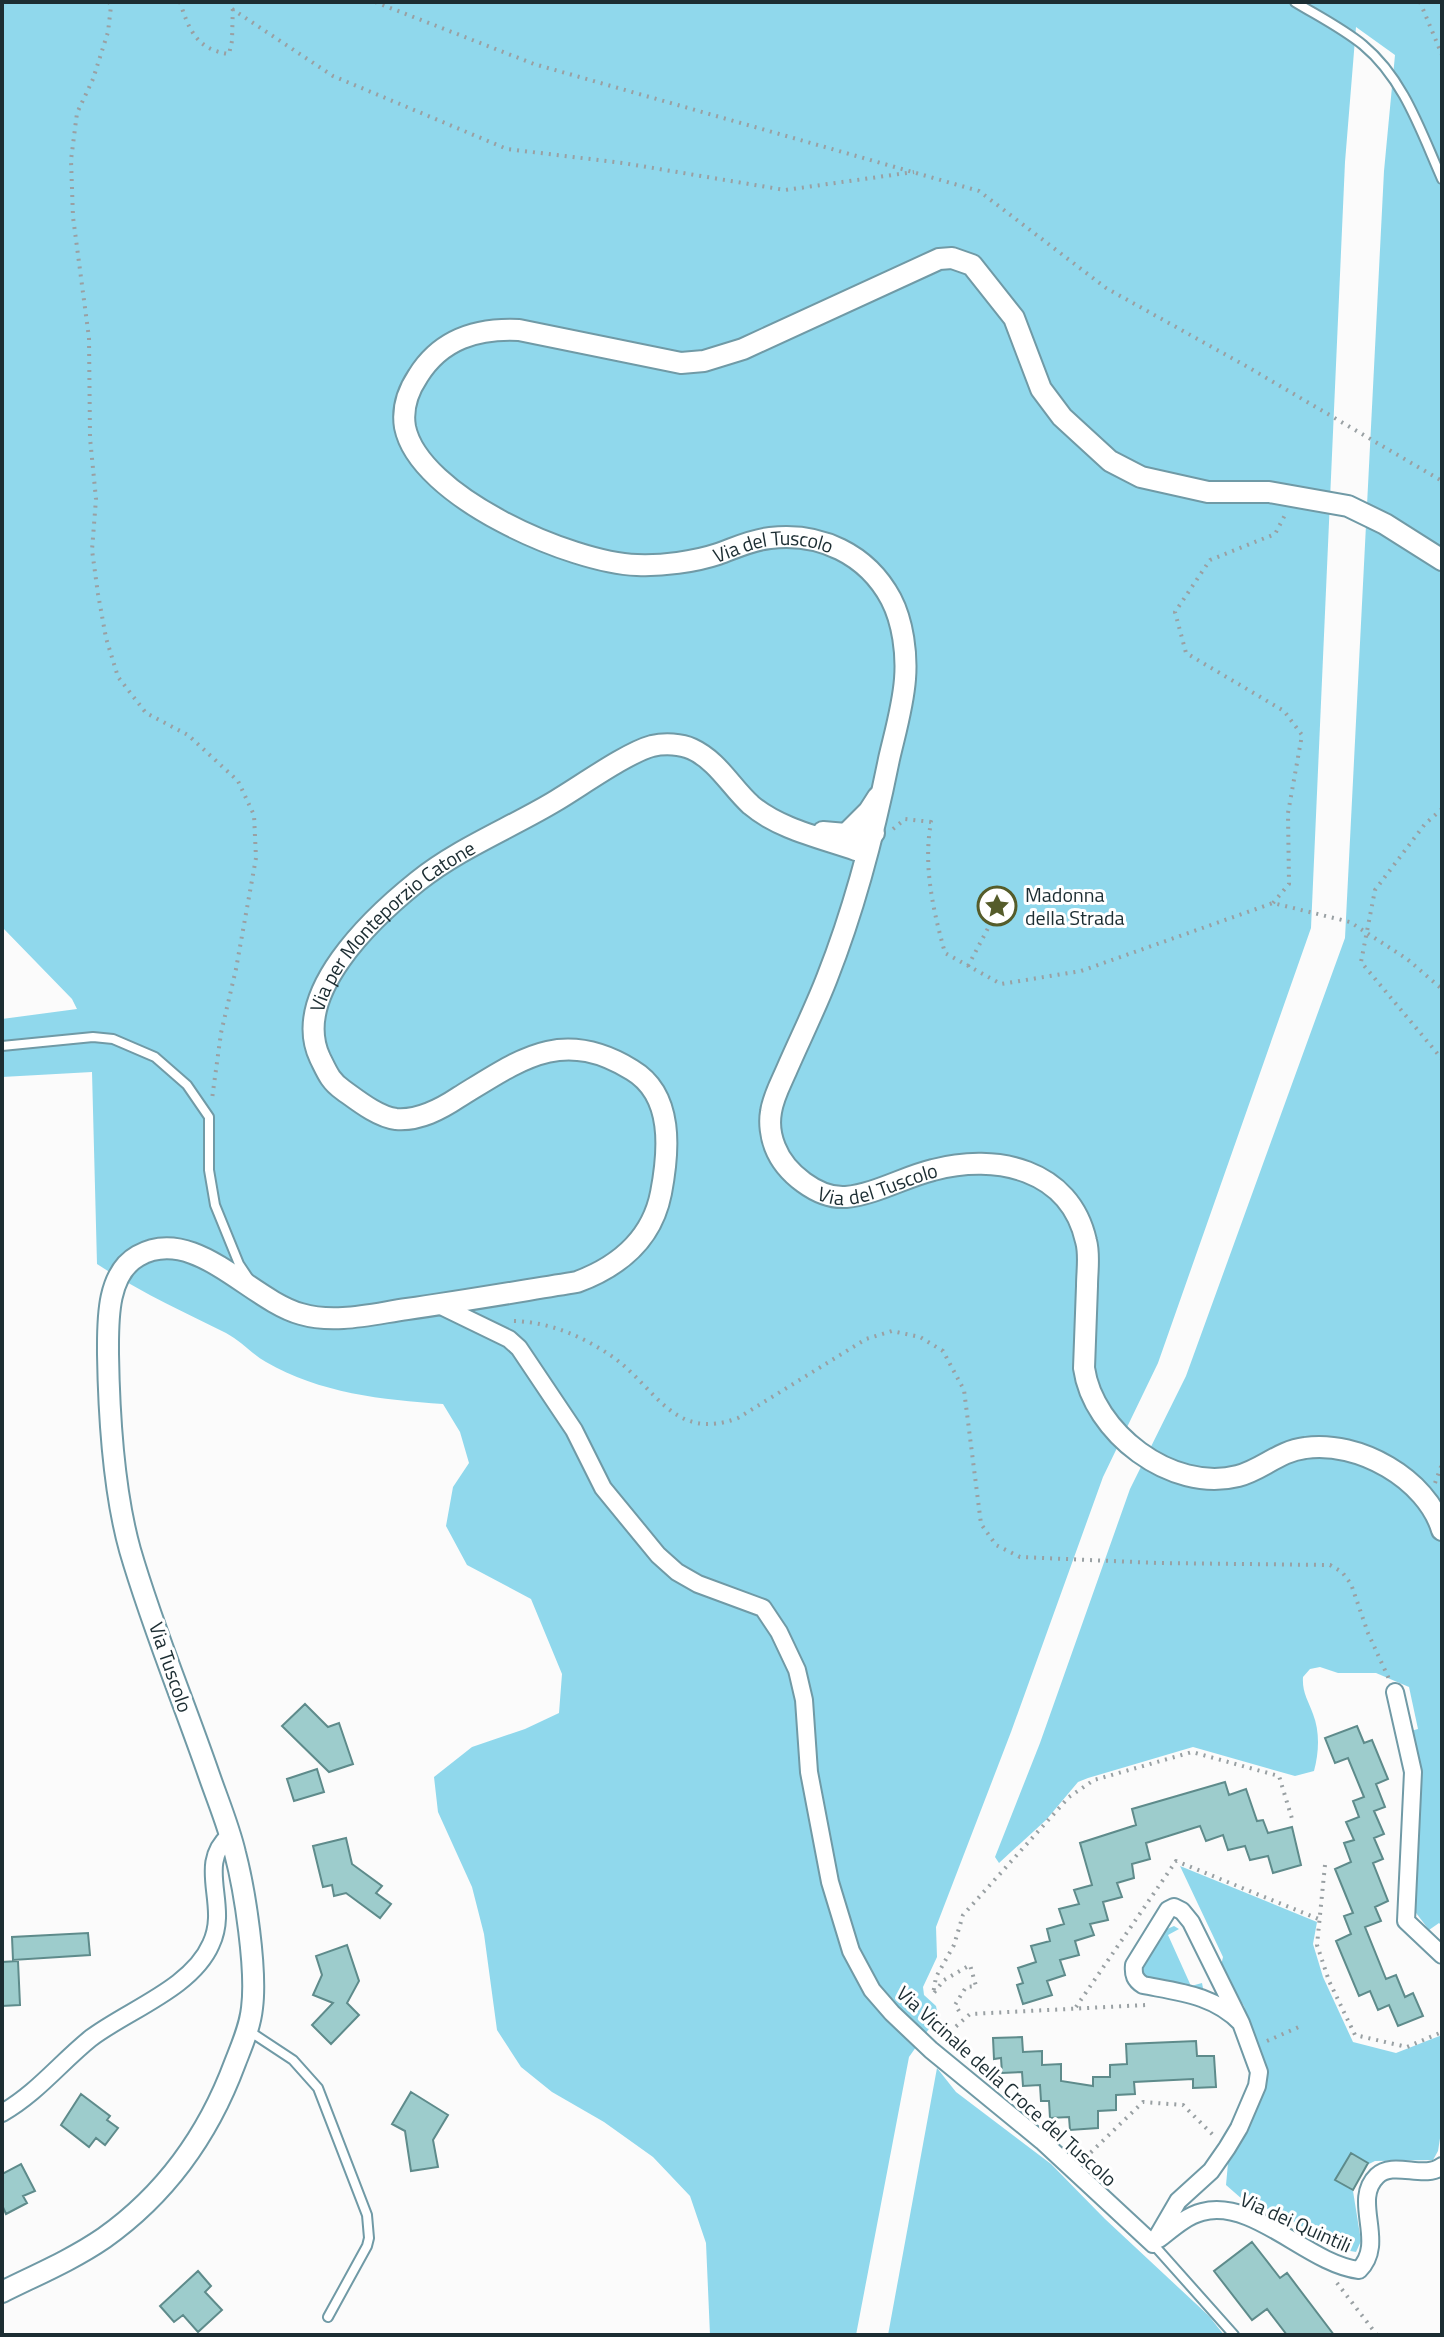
<svg xmlns="http://www.w3.org/2000/svg" width="1444" height="2337" viewBox="0 0 1444 2337" font-family="'Titillium Web',sans-serif">
	<style>
		.green { fill: #90d8ec }
		.building { fill: #9dcccc; stroke: #5e8b8b; stroke-width: 2 }
		.lines { fill: none; stroke-linecap: round; stroke-linejoin: round }
		.service-casing { stroke: #709aa6; stroke-width: 12 }
		.minor-casing { stroke: #709aa6; stroke-width: 20 }
		.tertiary-casing { stroke: #709aa6; stroke-width: 24 }
		.path { stroke: #99a0a3; stroke-width: 4; stroke-dasharray: 2 6; stroke-linecap: butt }
		.service { stroke: #fff; stroke-width: 8 }
		.minor { stroke: #fff; stroke-width: 16 }
		.tertiary { stroke: #fff; stroke-width: 20 }
		.labels { text-anchor: middle; dominant-baseline: central; stroke-width: 6; stroke-linejoin: round; paint-order: stroke }
		.street-label { font-size: 20px; fill: #1c2d32; stroke: #fff }
		.poi-label { font-size: 20px; fill: #1c2d32; stroke: #fff; text-anchor: start }
	</style>
	<rect width="100%" height="100%" fill="#fbfbfb"/>
	<path class="green" d="M2 2H1442V1926L1439 1923 1429 1930 1407 1901 1417 1863V1848L1407 1732 1418 1729 1409 1687 1376 1673H1338L1320 1667 1310 1669 1303 1677C1302 1692 1308 1700 1313 1714 1320 1732 1319 1752 1314 1771L1295 1776 1193 1747 1088 1778 1078 1782 1046 1820 999 1863 995 1857 1040 1743 1130 1489 1186 1376 1345 938 1384 171 1395 55 1356 27 1345 162 1311 928 1158 1363 1103 1477 1011 1732 936 1927 937 1957 923 1987 924 1995 936 2006 938 2016 909 2057 856 2335H710L706 2243 690 2196 653 2157 604 2122 552 2092 521 2067 497 2030 484 1934 472 1887 438 1812 434 1777 472 1747 525 1729 559 1713 562 1674 531 1599 467 1565 446 1526 453 1487 469 1463 460 1432 443 1404C383 1400 319 1393 266 1362 252 1354 241 1341 226 1333 182 1311 138 1291 97 1264L92 1072 2 1077V1019L77 1009 72 999 2 927Z
		M1180 1866 1317 1922 1313 1944 1323 1977 1353 2042 1396 2053 1442 2035 1441 2132 1438 2151 1433 2160 1375 2161 1336 2180 1353 2191 1361 2241 1356 2252 1345 2250 1276 2212 1242 2199 1226 2185 1228 2163 1264 2072 1244 2006 1220 1970 1223 1957Z
		M1174 1926 1179 1929 1168 1935 1191 1986 1202 1983 1203 1988 1198 1990 1148 1981 1140 1973 1142 1967 1167 1929Z
		M937 2068 956 2092 1051 2164 1105 2219 1209 2316 1224 2335H888Z"/>
	<path class="building" d="M305 1704 328 1727 339 1723 353 1764 329 1772 282 1726Z
		M1357 1726 1364 1743 1372 1740 1388 1779 1376 1784 1385 1807 1374 1811 1384 1834 1374 1838 1383 1859 1373 1863 1388 1901 1375 1907 1381 1921 1365 1927 1386 1979 1396 1975 1405 1997 1413 1993 1423 2016 1398 2026 1389 2005 1378 2010 1370 1991 1359 1996 1336 1941 1351 1934 1344 1916 1353 1913 1335 1869 1351 1862 1344 1843 1354 1840 1346 1822 1359 1817 1353 1801 1364 1797 1348 1758 1335 1763 1325 1738Z
		M317 1769 324 1792 294 1801 287 1779Z
		M1225 1782 1229 1795 1246 1789 1257 1821 1263 1820 1268 1833 1292 1827 1301 1865 1273 1873 1268 1856 1250 1860 1245 1846 1228 1850 1223 1835 1206 1841 1200 1826 1146 1843 1150 1859 1132 1864 1134 1878 1117 1883 1122 1897 1103 1902 1108 1920 1090 1924 1094 1935 1075 1941 1079 1955 1060 1960 1065 1975 1047 1981 1052 1995 1023 2004 1017 1985 1023 1983 1018 1968 1036 1962 1031 1946 1050 1941 1047 1929 1064 1924 1059 1909 1079 1904 1074 1890 1092 1885 1080 1843 1136 1825 1132 1809Z
		M346 1838 352 1864 382 1886 376 1893 391 1904 380 1918 346 1893 334 1896 332 1885 323 1887 313 1846Z
		M88 1933 90 1955 13 1960 12 1937Z
		M347 1945 359 1981 347 2003 359 2015 331 2044 312 2025 333 2003 313 1995 322 1975 316 1956Z
		M18 1961 20 2005 2 2006V1962Z
		M1022 2037 1023 2052 1042 2051V2065L1061 2064V2081L1093 2086V2077H1110V2065L1127 2064 1126 2044 1196 2041 1197 2056H1214L1216 2087 1193 2088V2079L1134 2082 1135 2094 1116 2095V2110L1098 2111V2128L1070 2130 1069 2117 1050 2118 1049 2101H1041L1040 2085 1023 2086 1022 2072 1002 2073 1001 2058 994 2059 993 2038Z
		M411 2092 448 2115 433 2140 438 2167 411 2171 405 2131 392 2124Z
		M81 2094 110 2116 107 2120 118 2128 105 2145 96 2138 89 2147 61 2125Z
		M1351 2153 1368 2163 1353 2190 1335 2180Z
		M21 2164 35 2191 23 2196 27 2203 6 2214 2 2205V2174Z
		M1252 2242 1280 2278 1287 2273 1334 2335H1287L1267 2309 1252 2320 1214 2271Z
		M198 2271 211 2286 205 2292 222 2310 198 2332 183 2315 174 2322 160 2306Z"/>
	<g class="lines">
		<defs>
			<path id="service" d="M1295 2C1318 16 1342 28 1363 45 1404 79 1421 132 1442 179
				M2 1046 93 1037 113 1039 155 1057 187 1085 209 1117V1170L215 1205 239 1264 249 1279
				M249 2031 293 2060 318 2088 367 2215 369 2238 367 2246 328 2317
				M1153 2244 1234 2335"/>
			<path id="minor" d="M439 1305 509 1339 519 1348 574 1430 603 1488 658 1555 677 1572 698 1584 763 1608 779 1632 797 1670 804 1700 809 1772 830 1882 851 1951 872 1990 892 2013 931 2050 1042 2141 1153 2244
				M1395 1692 1413 1772 1406 1921 1442 1955
				M2 2113C37 2093 60 2063 91 2038 128 2010 192 1988 211 1944 230 1904 195 1865 230 1835
				M1159 2239C1172 2229 1186 2216 1202 2212 1254 2198 1308 2264 1359 2270 1387 2242 1351 2201 1377 2176 1393 2160 1425 2180 1442 2166
				M1153 2244 1178 2201 1211 2171 1227 2148 1239 2128 1257 2086 1259 2072 1241 2023 1191 1922 1182 1911 1174 1907 1168 1910 1134 1965C1133 1975 1135 1980 1143 1985 1179 1992 1214 1995 1241 2023"/>
			<g id="tertiary">
				<path id="s1" d="M1442 560 1385 524 1348 506 1269 492H1208L1141 477 1110 461 1062 417 1041 389 1014 318 972 265 952 258 939 259 743 349 704 361 681 363 519 330C477 328 441 339 418 376 408 391 402 409 405 427 419 497 572 563 637 565 662 566 694 562 718 554 735 548 751 540 770 538 820 532 867 554 891 599 903 622 907 654 905 679 903 706 895 733 889 759 874 834 855 907 827 978 815 1009 800 1039 787 1069 781 1083 773 1097 771 1112 769 1123 771 1137 775 1147 785 1173 818 1199 846 1197 876 1194 904 1177 933 1170 996 1153 1070 1169 1086 1241 1090 1255 1087 1271 1087 1286 1086 1313 1085 1340 1084 1368 1093 1432 1171 1493 1238 1476 1262 1470 1279 1451 1305 1448 1358 1440 1427 1479 1442 1530"/>
				<path d="M823 832 846 834 869 811 878 797"/>
				<path id="s2" d="M2 2292C36 2275 72 2260 104 2238 166 2194 209 2133 235 2063 242 2045 250 2027 252 2008 257 1970 245 1891 235 1853 229 1827 218 1801 209 1775 183 1700 152 1626 130 1550 113 1489 109 1417 108 1354 108 1323 106 1274 138 1256 194 1224 250 1300 301 1314 335 1324 372 1314 407 1309 464 1301 521 1291 577 1282 620 1266 652 1239 661 1193 669 1151 674 1095 632 1070 562 1027 521 1059 459 1097 441 1109 419 1121 396 1119 378 1117 357 1100 343 1090 330 1081 327 1072 320 1058 290 994 373 917 418 881 458 849 508 829 552 803 578 788 626 753 652 746 665 743 681 744 692 749 718 761 731 787 751 805 779 829 822 838 856 850L874 833"/>
			</g>
		</defs>
		<use href="#service" class="service-casing"/>
		<use href="#minor" class="minor-casing"/>
		<use href="#tertiary" class="tertiary-casing"/>
		<path class="path" d="M109 2 111 6 108 32 93 79 77 113 71 160 73 217 89 338 90 438 96 499 92 550 98 594 106 638 118 677 146 713 188 735 238 781 254 815 256 858 236 969 221 1033 212 1099
			M180 2C189 31 198 50 229 54L232 41 233 2
			M375 2 534 64 979 191 1106 288 1246 366 1442 481
			M1420 2 1442 55
			M232 9 333 76 507 149 623 163 785 190 914 172
			M1442 809 1425 824 1375 890 1361 962 1442 1059
			M893 829 905 819 931 822C923 866 933 910 945 953L1001 984 1081 971 1273 903 1350 922 1407 959 1442 989
			M1273 903 1289 884 1288 813 1302 735 1284 711 1186 653 1175 612 1210 560 1275 534 1286 513
			M968 966 995 915
			M514 1321C550 1322 584 1337 613 1357 657 1389 674 1442 738 1418L866 1339 892 1331 920 1337 943 1351 964 1390 981 1524 996 1545 1020 1557 1158 1563 1330 1565 1342 1572 1351 1584 1368 1633 1389 1679
			M1435 1483 1442 1464
			M1325 1865 1317 1945 1329 1981 1355 2035 1407 2047 1442 2032
			M1076 2007 1176 1861 1321 1920
			M959 2011 955 2005 966 1987 976 1986 970 1965 944 1980 933 1994 936 1977 954 1945 963 1915 1069 1797 1094 1780 1192 1752 1279 1776 1293 1822
			M944 2037 970 2014 1146 2005
			M1267 2041 1301 2026
			M1085 2158 1143 2102 1183 2105 1216 2138
			M1337 2283 1377 2335"/>
		<use href="#service" class="service"/>
		<use href="#minor" class="minor"/>
		<use href="#tertiary" class="tertiary"/>
	</g>
	<defs>
		<symbol id="sight-ring" viewBox="-11 -11 22 22"><circle r="9.5" fill="#fff" stroke="#555c2a" stroke-width="1.5"/><path d="M0-6L1.8-2.2L6-1.7L2.9 1.2L3.7 5.4L0 3.3L-3.7 5.4L-2.9 1.2L-6-1.7L-1.8-2.2Z" fill="#555c2a"/></symbol>
	</defs>
	<g fill-rule="evenodd">
		<use href="#sight-ring" x="975" y="884" width="44" height="44"/>
	</g>
	<g class="labels">
		<g class="street-label">
			<text stroke="none"><textPath href="#s1" startOffset="1668">Via del Tuscolo</textPath></text>
			<text stroke="none"><textPath href="#s2" startOffset="2424">Via per Monteporzio Catone</textPath></text>
			<text stroke="none"><textPath href="#s1" startOffset="2508">Via del Tuscolo</textPath></text>
			<text transform="translate(171 1667) rotate(71)">Via Tuscolo</text>
			<text transform="translate(1007 2086) rotate(42)">Via Vicinale della Croce del Tuscolo</text>
			<text transform="translate(1296 2222) rotate(24)">Via dei Quintili</text>
		</g>
		<g class="poi-label">
			<text x="1025" y="894">Madonna<tspan x="1025" dy="23">della Strada</tspan></text>
		</g>
	</g>
	<rect width="1444" height="2337" fill="none" stroke="#1c2d32" stroke-width="8"/>
</svg>
